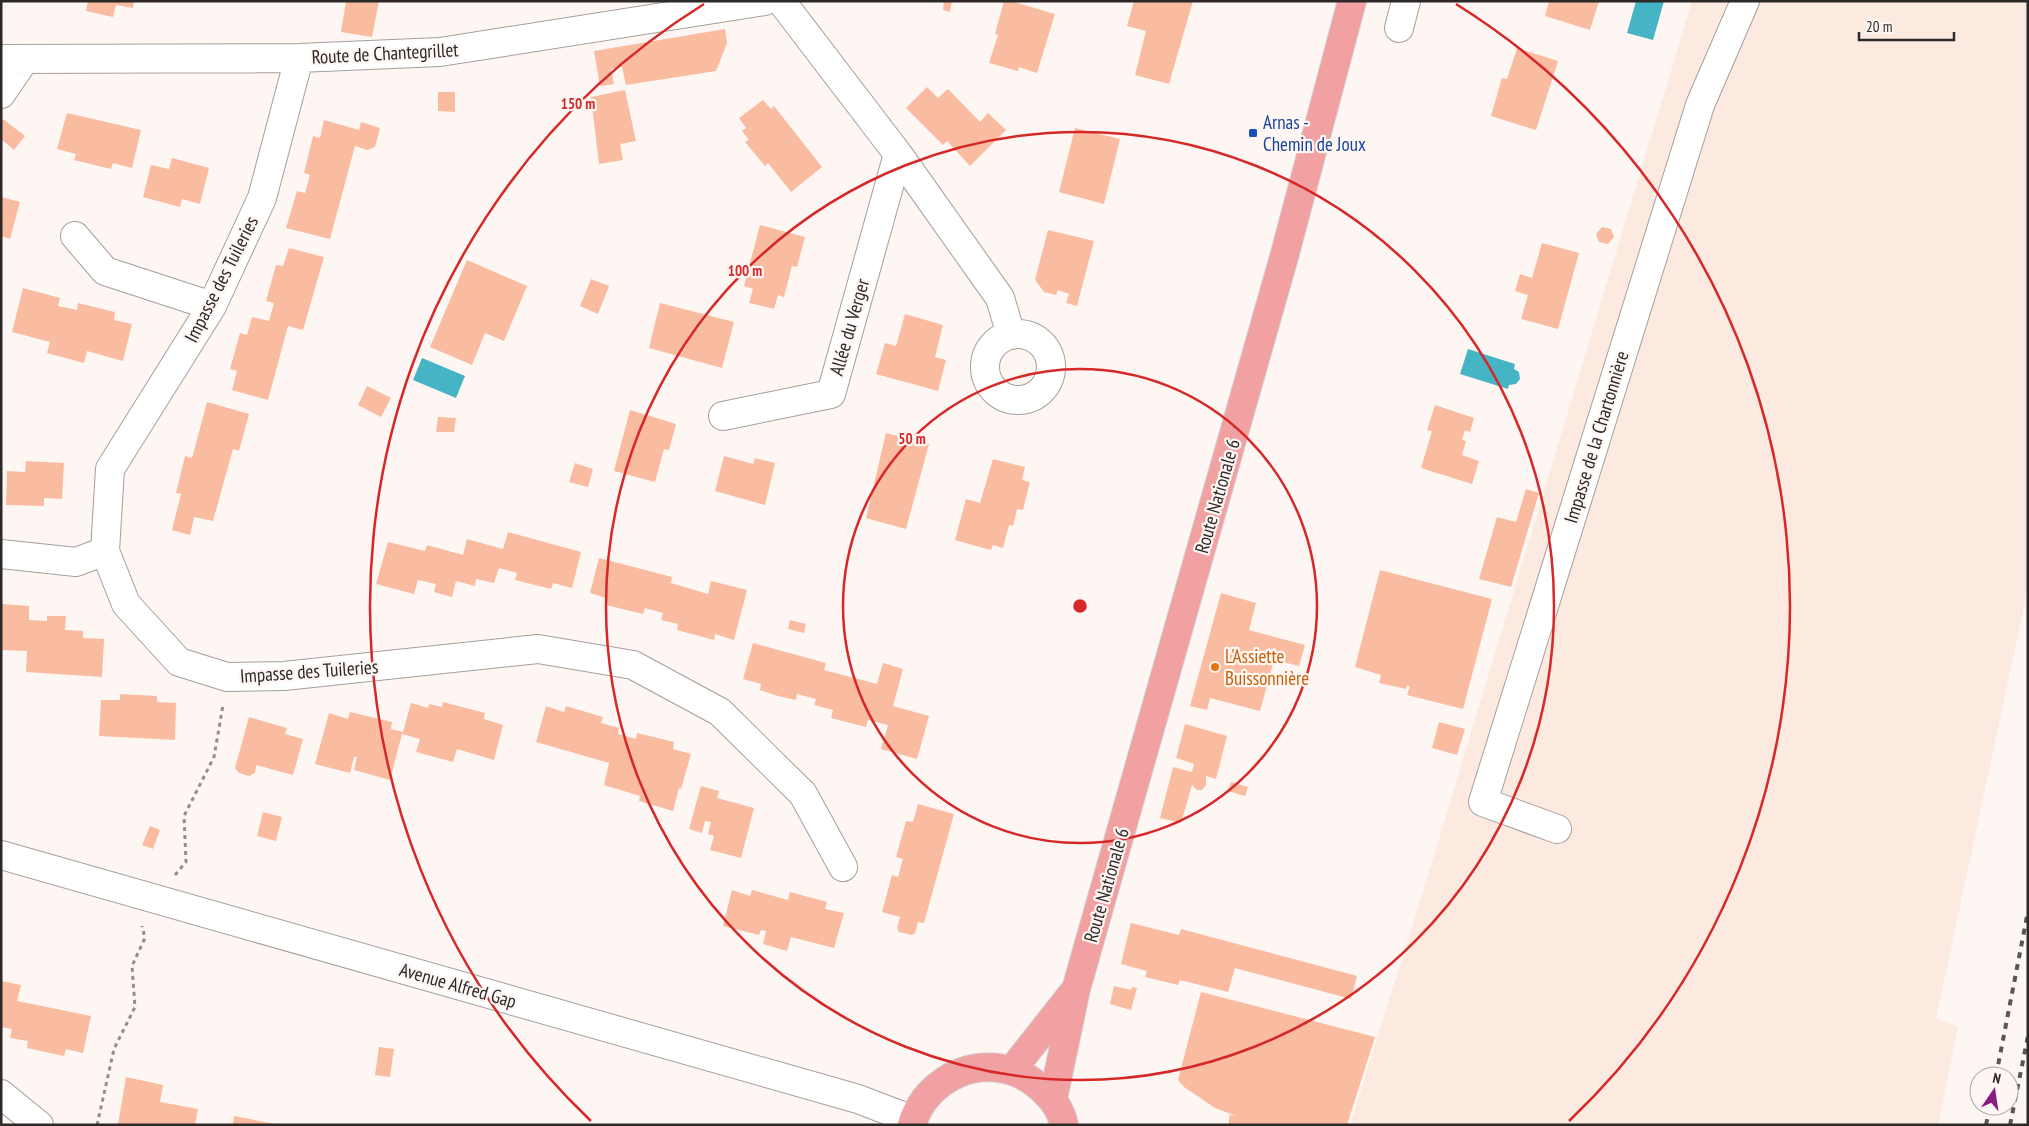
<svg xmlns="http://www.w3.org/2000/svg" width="2029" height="1126" viewBox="0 0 2029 1126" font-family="'PT Sans Narrow',sans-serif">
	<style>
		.industrial { fill: #fceae0 }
		.water { fill: #45b5c5 }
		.building { fill: #fabca0 }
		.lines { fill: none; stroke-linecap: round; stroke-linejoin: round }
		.minor-casing { stroke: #a59f9c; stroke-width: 30 }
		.major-casing { stroke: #d5d4d4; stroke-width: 30 }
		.path { stroke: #938e8c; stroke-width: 3; stroke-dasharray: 4 4; stroke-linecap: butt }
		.minor { stroke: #fff; stroke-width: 28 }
		.major { stroke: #f1a1a1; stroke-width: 28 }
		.rail { stroke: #595554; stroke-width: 4; stroke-dasharray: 6 6; stroke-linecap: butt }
		.ring { fill: none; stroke: #d62828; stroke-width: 2.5 }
		.transit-dot { fill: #1a4fb4; stroke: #fef6f3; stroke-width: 2 }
		.food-dot { fill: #e8710a; stroke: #fef6f3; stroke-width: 2 }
		.labels { text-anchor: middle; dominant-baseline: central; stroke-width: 4.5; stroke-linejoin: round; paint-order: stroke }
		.street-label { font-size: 19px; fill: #2c2928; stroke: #fef6f3 }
		.transit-label { font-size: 19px; fill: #164399; stroke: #fef6f3; text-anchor: start }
		.food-label { font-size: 19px; fill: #c56008; stroke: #fef6f3; text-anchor: start }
		.centre { fill: #d62828; stroke: #fef6f3; stroke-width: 2.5 }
		.ring-label { font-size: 15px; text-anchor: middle; font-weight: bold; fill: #d62828; stroke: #fef6f3; stroke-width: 4.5; stroke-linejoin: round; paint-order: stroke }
	</style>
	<rect width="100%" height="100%" fill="#fef6f3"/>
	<path class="industrial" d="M1692 1H2028V588L1936 1019 1958 1027 1938 1125H1350L1429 872Z"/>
	<path class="water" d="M1636 1H1664L1653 40 1627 33Z
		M1468 349 1515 364 1514 369 1519 372 1520 379 1516 384 1509 385 1508 389 1460 374Z
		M422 358 465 376 456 398 413 380Z"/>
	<path class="building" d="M88 1H134L133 8 116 5 113 17 86 11Z
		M346 1H379L372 37 341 32Z
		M944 1H952L950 12 943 10Z
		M1004 1H1011L1055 14 1037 73 1019 67 1018 71 989 63 998 35 995 34Z
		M1134 1H1193L1169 84 1135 75 1146 31 1127 26Z
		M1549 1H1599L1590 30 1545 16Z
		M725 29 727 43 716 71 626 85 622 67 611 69 614 84 600 86 594 51Z
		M1517 48 1558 61 1536 130 1491 116 1502 78 1507 79Z
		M927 87 938 98 948 89 980 122 988 113 1006 130 970 166 947 141 943 145 906 108Z
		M625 90 636 141 620 144 623 160 599 164 591 97Z
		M438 92H455V112L438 111Z
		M763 100 771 109 774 106 822 167 791 192 768 163 765 166 745 142 749 140 742 131 746 128 739 118Z
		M67 113 141 130 132 168 113 163 111 169 74 160 76 154 57 149Z
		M3 119 25 136 14 150 1 139V122Z
		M324 120 359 130 361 122 380 128 375 147 368 150 355 146 330 239 286 228 297 191 305 193 310 175 304 173 313 136 320 138Z
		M1075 128 1120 139 1104 204 1059 192Z
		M172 158 209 168 200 204 182 199 180 207 143 197 151 165 169 169Z
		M1 197 20 202 10 239 1 236Z
		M760 225 805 237 797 267 792 266 784 297 778 295 774 309 749 303 753 289 744 286Z
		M1602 227 1611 229 1614 237 1608 244 1599 242 1596 234Z
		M1048 230 1094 241 1077 306 1066 303 1069 294 1058 290 1056 295 1044 292 1035 280Z
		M1542 243 1579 253 1558 329 1521 319 1528 295 1515 291 1520 274 1532 278Z
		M289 248 324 257 303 330 288 326 268 400 232 390 237 371 230 369 240 333 247 335 252 317 269 321 274 303 266 301 276 265 283 266Z
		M467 260 527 286 504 341 485 333 472 365 430 347Z
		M591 279 609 286 598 314 580 306Z
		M23 288 60 298 58 306 77 310 78 303 115 312 114 320 132 324 123 361 87 351 84 363 47 353 50 342 12 332Z
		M660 303 734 322 722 368 649 348Z
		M905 314 943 325 935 357 946 360 938 391 876 374 885 343 896 346Z
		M367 386 391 398 381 417 358 405Z
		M207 402 249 414 239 451 233 449 213 521 194 517 190 535 172 530 181 494 176 493 185 456 192 458Z
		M1435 405 1474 418 1470 432 1465 430 1462 440 1466 441 1462 455 1479 461 1472 484 1421 468 1432 431 1427 430Z
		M630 410 676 424 669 450 664 449 655 482 614 471Z
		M438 417 456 418 454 432H436Z
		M886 433 929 444 906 529 866 518Z
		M724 456 753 464 755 458 775 463 765 505 715 491Z
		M993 459 1025 467 1022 480 1030 482 1023 510 1017 509 1013 526 1009 525 1003 548 993 545 991 550 955 540 966 499 980 503Z
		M26 461 64 463 62 499 44 498V506L6 505 7 471 25 472Z
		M575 463 593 469 588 487 569 482Z
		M1526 489 1539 493 1511 587 1479 579 1497 517 1516 522Z
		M508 532 581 552 572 588 553 583 551 589 515 580 517 573 499 568 494 583 476 579 475 586 456 581 452 597 434 592 436 584 418 580 414 594 376 584 388 542 425 551 427 545 463 555 467 539 503 549Z
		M599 558 672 577 671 583 708 594 711 581 747 590 734 640 715 634 714 640 677 630 678 624 661 620 663 613 645 608 643 614 606 605 607 598 590 593Z
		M1380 570 1492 599 1463 709 1407 695 1410 686H1407L1406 689 1379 683 1381 675 1355 667Z
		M1221 593 1256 603 1249 630 1305 645 1299 666 1274 660 1260 711 1210 698 1207 710 1190 706Z
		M1 604 29 606V620L47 621V616H66L65 630 83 631V638L104 639 102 677 26 672 27 651 1 650Z
		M790 620 806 624 804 633 788 629Z
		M753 643 826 663 824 670 877 684 883 663 903 669 893 706 929 716 917 759 881 749 888 725 868 720 866 727 831 718 833 710 814 705 816 699 797 694 796 700 778 696 760 690 761 684 743 679Z
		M120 694 157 696V702L176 703 175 740 99 736 101 700H120Z
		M443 702 485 713 484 719 503 725 494 760 457 749 453 762 416 752 420 739 402 734 390 780 354 770 357 757H354L350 773 315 764 329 713 348 719 350 712 392 722 391 729 403 732 411 703 428 708 429 704 442 707Z
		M546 706 564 712 566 706 603 717 601 723 619 728 618 734 636 739 637 733 674 742 673 749 691 754 681 789 679 788 673 811 639 801 640 796 604 785 609 763 536 742Z
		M249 717 287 728 285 734 303 739 293 775 256 765 255 773 249 776 239 773 235 768Z
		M1439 722 1465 729 1457 755 1432 748Z
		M1185 724 1227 736 1216 779 1206 776V785L1202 790H1197L1192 785 1181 823 1160 818 1173 767 1192 772 1194 764 1176 758Z
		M1231 782 1248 787 1245 796 1228 791Z
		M701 786 719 791 717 798 754 808 741 858 710 850 714 836 708 834 711 822 705 821 702 833 689 829Z
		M918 804 954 814 924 923 918 922 915 933 912 935 899 932 897 928 900 917 882 912 892 875 898 877 903 859 896 857 906 821 913 822Z
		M263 812 282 817 276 841 257 836Z
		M150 826 160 830 153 849 142 845Z
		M732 890 750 896 752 890 788 900 790 892 827 902 825 909 844 913 834 948 791 937 787 951 763 944 766 931 761 930 759 935 723 926Z
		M1131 923 1179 935 1181 929 1357 976 1351 999 1235 968 1228 992 1180 980 1178 985 1145 977 1147 971 1121 964Z
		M1 981 21 985 17 1001 91 1016 83 1053 66 1049 64 1056 27 1048 28 1041 10 1038 12 1029 1 1027Z
		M1114 986 1131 990 1132 987 1137 988 1131 1010 1110 1004Z
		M1201 992 1375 1037 1347 1125H1228L1230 1115 1236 1116 1215 1108 1184 1087 1178 1080Z
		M379 1047 394 1049 390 1077 375 1075Z
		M126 1077 163 1085 160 1102 198 1109 195 1125H118Z
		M234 1116 275 1124 274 1125H233Z"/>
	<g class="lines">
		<defs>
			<path id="minor" d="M781 1 898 154 1000 298 1011 335
				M1399 28 1406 1
				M299 58 262 198 212 306 110 469 105 551 126 604 179 662 227 677 284 676 538 649 633 665 720 712 803 794 843 867
				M1 59 299 58 440 52 765 1
				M1 94 25 59
				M75 236 105 271 212 306
				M985 367a33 33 0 1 1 66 0a33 33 0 1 1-66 0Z
				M723 416 831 394 898 154
				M1 554 76 562 105 551
				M1557 829 1483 802 1700 105 1745 1
				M1 855 858 1099 913 1120
				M1 1094 39 1125"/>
			<path id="major" d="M1012 1070 1072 994
				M1053 1099 1076 989 1284 257 1352 1
				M912 1125C915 1113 923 1100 931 1092 965 1059 1012 1059 1045 1092 1054 1100 1062 1113 1064 1125"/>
		</defs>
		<use href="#minor" class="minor-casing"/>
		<use href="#major" class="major-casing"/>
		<path class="path" d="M175 875 186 862 184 816 214 757 223 705
			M97 1125 114 1049 135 1007 132 966 145 938 142 926"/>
		<use href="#minor" class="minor"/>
		<use href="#major" class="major"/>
		<path class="rail" d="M1996 1076 2028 911
			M1986 1125 1990 1106
			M2010 1125 2028 1036"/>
	</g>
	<g class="ring">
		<circle cx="1080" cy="606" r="237"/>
		<circle cx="1080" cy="606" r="474"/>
		<path d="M591 1121A710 710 0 0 1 704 4M1456 4A710 710 0 0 1 1569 1121"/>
	</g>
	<rect class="transit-dot" x="1248" y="128" width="10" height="10" rx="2.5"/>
	<circle class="food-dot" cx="1215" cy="667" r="5"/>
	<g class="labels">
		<g class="street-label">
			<text transform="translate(385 53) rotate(-3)">Route de Chantegrillet</text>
			<text transform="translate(221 279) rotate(-63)">Impasse des Tuileries</text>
			<text transform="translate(849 327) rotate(-74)">Allée du Verger</text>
			<text transform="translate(1596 437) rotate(-73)">Impasse de la Chartonnière</text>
			<text transform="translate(1217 496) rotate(-74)">Route Nationale 6</text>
			<text transform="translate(309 671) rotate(-4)">Impasse des Tuileries</text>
			<text transform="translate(1106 885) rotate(-74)">Route Nationale 6</text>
			<text transform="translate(458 985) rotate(16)">Avenue Alfred Gap</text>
		</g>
		<g class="transit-label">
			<text x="1263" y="122">Arnas -<tspan x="1263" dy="22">Chemin de Joux</tspan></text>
		</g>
		<g class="food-label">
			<text x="1225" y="656">L'Assiette<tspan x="1225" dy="22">Buissonnière</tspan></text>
		</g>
	</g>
	<circle cx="1080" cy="606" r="8" class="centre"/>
	<g class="ring-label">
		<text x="578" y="109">150 m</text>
		<text x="745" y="276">100 m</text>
		<text x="912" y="444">50 m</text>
	</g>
	<rect width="2029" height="1126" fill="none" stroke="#2c2928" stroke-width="5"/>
	<g transform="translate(1994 1091) rotate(13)"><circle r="24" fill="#fef6f3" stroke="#aaa4a2"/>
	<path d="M0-4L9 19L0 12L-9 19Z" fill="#8a1c80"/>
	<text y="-8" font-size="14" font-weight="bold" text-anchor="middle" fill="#2c2928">N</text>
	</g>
	<path d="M1859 32v8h95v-8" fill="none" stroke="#2c2928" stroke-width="2.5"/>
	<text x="1866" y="32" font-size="15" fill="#2c2928" stroke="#fef6f3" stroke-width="4" paint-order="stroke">20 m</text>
</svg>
